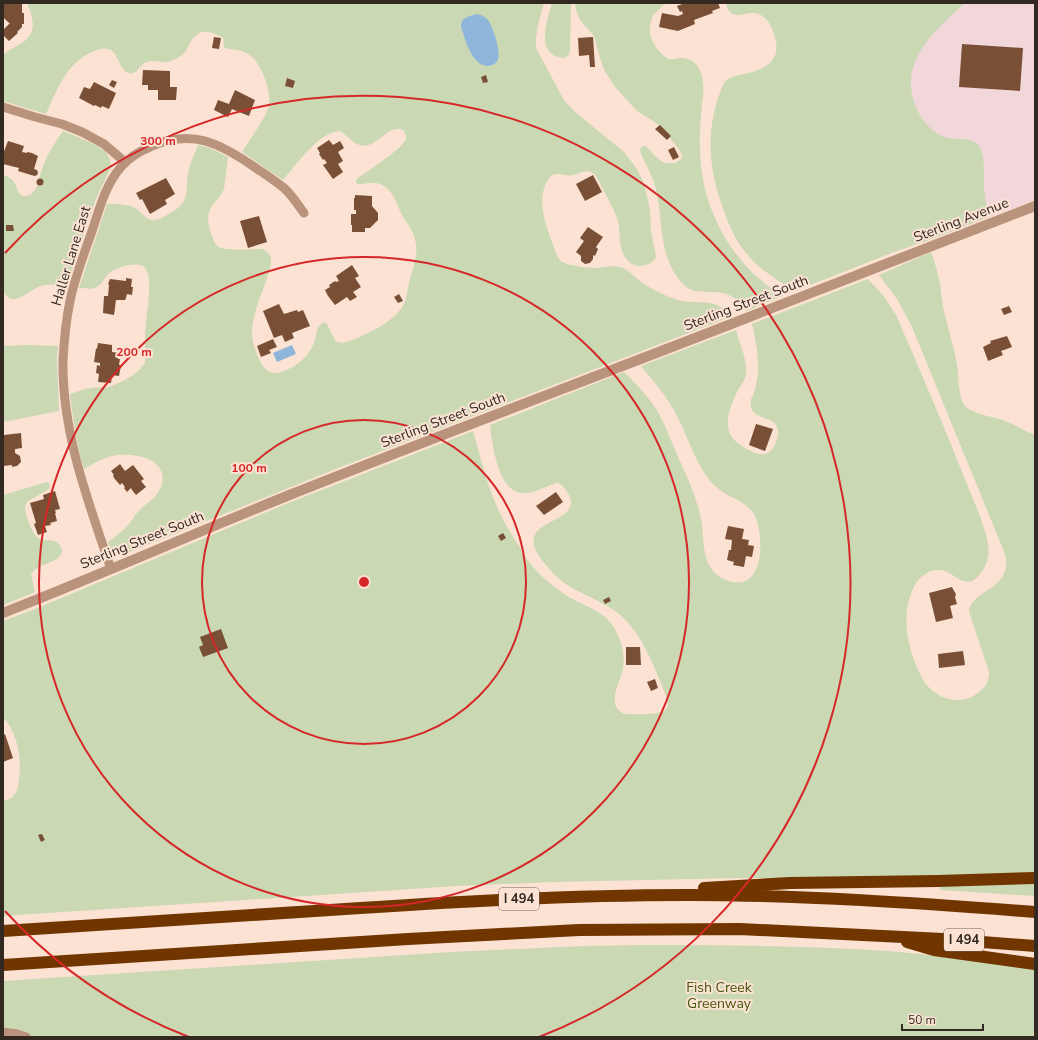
<svg xmlns="http://www.w3.org/2000/svg" width="1038" height="1040" viewBox="0 0 1038 1040" font-family="'Nunito Sans',sans-serif">
	<style>
		.commercial { fill: #f1d6da }
		.green { fill: #cad8b4; fill-rule: evenodd }
		.water { fill: #8fb5db }
		.building { fill: #795036 }
		.lines { fill: none; stroke-linecap: round; stroke-linejoin: round }
		.minor { stroke: #b9937b; stroke-width: 9 }
		.tertiary { stroke: #b9937b; stroke-width: 10 }
		.motorway { stroke: #713500; stroke-width: 12 }
		.ring { fill: none; stroke: #d62828; stroke-width: 2 }
		.labels { text-anchor: middle; dominant-baseline: central; stroke-width: 4; stroke-linejoin: round; paint-order: stroke }
		.shield { fill: #fce2d3; stroke: #6f6058; stroke-width: 1 }
		.shield-label { font-size: 13px; font-weight: bold; fill: #322923 }
		.street-label { font-size: 14px; fill: #322923; stroke: #fce2d3 }
		.park-label { font-size: 14px; fill: #42560c; stroke: #fce2d3 }
		.centre { fill: #d62828; stroke: #fce2d3; stroke-width: 2 }
		.ring-label { font-size: 12px; text-anchor: middle; font-weight: bold; fill: #d62828; stroke: #fce2d3; stroke-width: 4; stroke-linejoin: round; paint-order: stroke }
	</style>
	<rect width="100%" height="100%" fill="#fce2d3"/>
	<path class="commercial" d="M796 3H1035V200L932 239 894 252Z"/>
	<path class="green" d="M27 3H544C541 14 533 40 537 50L564 100 574 111 624 152 637 169 643 181 648 200 650 211 651 231 656 256C654 261 651 264 645 265 635 269 625 261 622 251 618 240 621 228 617 218 611 203 603 190 596 176 589 168 583 172 574 175 565 177 558 171 551 176 549 178 548 180 546 183 537 203 546 225 553 245 555 250 557 257 561 261 564 263 568 265 572 265 580 267 588 268 596 268 604 267 612 265 620 267 628 269 634 277 640 281 651 289 665 296 678 300 697 306 716 295 730 317L333 470 130 552C120 555 111 552 108 542 115 537 123 531 129 524 133 520 134 515 138 512 146 503 159 497 162 484 168 457 131 452 112 456 102 458 93 464 84 469 77 445 73 420 70 394 77 392 83 389 90 388 96 387 102 388 108 387 117 385 134 376 140 369 142 367 144 364 145 362 147 355 144 347 145 341 145 332 146 322 147 313 148 303 154 269 141 265 131 263 114 268 107 275 104 279 102 284 97 287 92 290 85 288 79 288L107 204C117 204 129 204 137 209 142 213 146 219 152 220 157 221 163 217 167 215 193 202 184 191 189 168 191 161 195 153 198 145L210 148 228 157 224 189C220 198 212 204 209 212 207 219 209 225 210 231 212 236 214 244 219 247 226 251 253 249 262 249 267 251 271 255 271 260 271 268 267 277 265 284 260 298 251 319 252 334 252 344 257 354 261 363 266 371 271 375 281 372 295 368 309 357 314 343 317 335 315 326 324 322L327 324 335 340 337 342C345 345 358 338 366 334 378 328 391 321 400 310 402 308 404 304 405 302 407 296 407 290 409 284 411 272 418 258 416 245 415 233 408 225 402 215 396 203 394 190 380 184 372 181 366 184 359 184L356 183V180C359 176 364 174 368 171 377 165 399 150 404 142 406 140 407 137 405 134 404 130 402 129 398 129 385 128 374 152 357 144 351 141 346 135 340 131 320 131 296 165 283 180L242 152C249 141 268 115 269 104 270 93 267 83 263 74 259 65 255 57 246 53 239 49 232 50 225 48 222 45 225 41 223 38 220 36 218 35 215 34 203 30 199 31 191 41 189 44 188 49 185 52 181 57 173 61 167 62 158 63 151 58 143 64 138 68 136 75 129 73 115 69 121 38 92 52 65 65 58 88 46 114L3 101V55C9 50 15 47 22 43 38 32 33 18 27 3ZM477 14C493 19 495 36 498 50L486 66C470 60 467 42 461 27L468 17Z
		M552 3H571L570 51 568 56 564 58C534 55 547 22 552 3Z
		M575 3H666C662 7 656 11 653 16 647 27 650 40 658 50 661 53 663 56 667 58 671 60 675 59 679 58 695 57 702 69 703 83 704 90 703 97 702 104 701 119 699 135 700 150 701 208 732 266 783 296L746 311C742 305 737 299 731 296 717 288 696 297 684 285 659 260 663 225 657 193 654 179 647 167 641 154L640 150 642 146H646C653 153 660 165 672 163 676 163 680 161 682 157L681 152 662 128 656 123 637 111 615 87 604 70 600 58 594 36 580 20 576 10Z
		M726 3H965C935 30 897 62 916 107 921 120 930 130 942 136 955 142 971 135 979 146 986 157 983 171 984 184 984 195 987 207 988 217L932 239 894 252 795 291C778 281 760 270 747 254 736 242 731 229 725 214 708 169 704 128 724 83 731 75 740 75 749 73 766 68 779 61 776 42 773 29 768 14 753 13 748 13 742 15 737 15 730 15 727 9 726 3Z
		M63 131C73 135 99 145 106 152 109 156 111 162 111 167L95 201 67 286C58 285 50 284 41 286 28 290 13 310 3 291V175C19 180 13 187 22 196 27 197 32 195 35 190 39 183 40 174 43 166 48 153 55 142 63 131Z
		M931 252C935 263 938 273 940 284 941 293 942 302 944 311 948 329 954 346 957 365 959 375 958 398 965 406 973 415 999 417 1010 423 1018 426 1026 433 1035 434V873L941 877 739 878 555 882 456 886 3 916V801C7 800 11 799 14 795 18 791 18 785 19 780 22 760 18 733 3 717V621L40 607 286 504 473 431C479 452 484 473 491 492 498 511 508 530 519 546 523 552 526 559 531 564 538 574 549 583 560 591 580 607 605 607 617 633 622 643 625 657 623 668 621 682 604 706 625 714 633 714 663 716 667 708 668 704 668 701 667 698 654 667 641 627 612 609 597 599 579 593 564 583 557 577 550 571 545 564 504 515 587 528 568 493 565 488 562 484 557 483 545 486 535 494 522 493 498 492 492 443 490 425L624 372C634 382 644 392 652 403 663 418 669 436 676 452 685 472 695 493 700 514 706 537 698 569 726 580 764 595 765 538 755 516 747 500 727 498 715 486 697 469 688 436 676 414 667 396 653 381 641 366L736 330C739 342 748 361 746 374 745 380 741 385 738 390 733 401 728 410 728 422 728 426 728 430 730 434 734 443 755 456 765 454 774 452 778 439 778 432 778 415 754 421 751 407 749 400 753 396 755 390 756 385 757 380 758 375 759 358 756 340 752 324L868 279 883 295 896 315C920 370 944 426 966 482 973 499 992 540 988 557 987 565 980 577 972 581 959 585 951 569 938 570 929 570 921 576 916 583 899 612 907 648 921 676 931 697 959 709 979 692 986 687 989 681 989 672L969 612C969 593 1003 590 1006 567 1007 561 1005 555 1003 549L912 327 897 299 879 275Z
		M27 345 58 346 57 361 59 411 3 422V346Z
		M47 482 49 483 50 486 49 489 27 502C26 505 25 505 25 508 25 514 32 533 37 537 44 543 57 536 61 548 62 550 62 551 61 554 55 565 38 562 31 575L35 592 3 605V495Z
		M1035 882V896L940 890V886Z
		M649 945C728 945 808 946 888 951 937 955 986 962 1035 969V1037H3V981L451 952 582 946Z"/>
	<path class="water" d="M477 14C482 15 485 17 488 20 493 27 501 51 498 59 497 63 493 65 489 66 472 67 465 39 461 27 460 18 469 16 477 14Z
		M292 345 296 354 277 362 273 353Z"/>
	<path class="building" d="M3 3H22V13H24V24H22V27L17 32 18 33 9 41 3 35V30L10 23H9L3 17Z
		M685 3H718L720 8 712 11 713 13 694 20 695 24 678 31 659 27 662 13 678 16 683 14 682 11 680 12 677 6Z
		M214 37 221 38 219 49 212 48Z
		M593 37 595 67H590L589 55 579 56 578 38Z
		M962 44 1023 48 1020 91 959 87Z
		M143 70 170 71V87H177L176 100H158V90H148V85H142Z
		M486 75 488 82 483 83 481 77Z
		M287 78 295 81 293 88 285 86Z
		M112 80 117 82 114 88 109 85Z
		M94 82 116 93 109 109 102 106 101 108 95 105 94 106 79 98 84 87 90 89Z
		M235 90 255 100 249 116 232 109 228 117 214 110 218 100 229 104Z
		M660 125 671 136 667 140 655 129Z
		M329 140 333 145 340 141 344 148 338 152 343 161 338 164 343 172 333 179 323 165 327 163 324 159 323 160 319 154 320 153 317 148Z
		M8 141 24 146 22 152 27 153V152L32 153 38 156 34 169 37 170 38 173 37 175 35 176 31 175 18 171 19 168 3 164V154Z
		M674 147 679 157 673 160 668 150Z
		M593 175 602 192 585 201 576 184Z
		M166 178 175 194 165 200 167 204 150 214 142 199 140 200 136 193Z
		M36.5 182a3.5 3.5 0 1 1 7 0a3.5 3.5 0 1 1-7 0Z
		M355 195 372 196V206L378 213V220L370 228H365V232H352V225H351V214H356V210H354V198H355Z
		M259 216 267 242 248 248 240 221Z
		M6 225H13L14 231H6Z
		M588 227 603 237 596 247 598 249 595 256 594 255 593 256V259L590 263 585 264 581 261V256L576 252 584 241 580 238Z
		M352 265 359 276 355 278 361 287 353 292 357 297 350 301 347 297 335 305 328 296 325 290 330 287 329 285 335 281 336 282 339 281 336 276Z
		M126 278 132 279 131 287H133L132 295 127 294 126 298 125 300H116L114 315 103 313 104 296H108L109 285 108 284 110 279 126 281Z
		M399 294 403 301 398 303 394 297Z
		M279 304 284 314 297 310 298 312 303 310 310 326 292 333 294 338 285 342 282 335 274 338 263 311Z
		M1009 306 1012 312 1004 315 1001 309Z
		M1007 336 1012 347 1001 351 1003 355 988 361 983 347 991 343 990 341Z
		M273 339 277 347 269 350 271 353 261 357 257 346Z
		M98 343 112 345V352L119 353 118 359H120L119 365H121L119 376 112 375 111 383 98 382 99 374 96 373 97 365 100 366V363L94 362 96 348 97 349Z
		M756 424 773 429 765 451 749 445Z
		M21 433 22 448 15 449V453L20 456 21 462 17 466 12 467V465L3 466V437H4V435Z
		M120 464 125 471 133 465 144 479 141 481 146 487 136 495 132 490 131 488 127 492 124 488 125 487 122 483 120 485 114 478 113 475H114L111 471Z
		M55 491 60 509 55 510 56 513H55L57 521 50 523 51 525 45 526 47 532 38 535 34 524 36 523 30 503 44 499 43 495Z
		M556 492 563 502 544 515 536 506Z
		M728 526 744 529 742 539 749 540 748 545 754 546 752 557 746 556 744 567 733 565 734 562 727 560 729 550H731L732 540 725 539Z
		M503 533 506 538 501 541 498 536Z
		M952 587 954 591 955 592 956 595 955 597 957 604 950 606 953 618 936 622 929 593Z
		M609 597 611 601 605 604 603 600Z
		M221 629 228 648 203 657 199 647 203 645 200 637Z
		M626 647H640L641 665H626Z
		M963 651 965 665 939 668 938 654Z
		M655 679 658 688 651 691 647 682Z
		M5 734 13 758 3 762V735Z
		M42 834 45 840 41 842 38 835Z"/>
	<g class="lines">
		<path class="minor" d="M3 107 35 117 62 124 82 132 104 144 125 162
			M111 569C88 501 62 433 63 361 64 341 66 320 70 301 75 276 85 252 93 228 100 207 106 184 121 167 129 157 140 151 152 146 193 129 219 143 253 166 263 173 274 180 284 188 292 195 298 205 304 213
			M3 1032 17 1034 26 1037"/>
		<path class="tertiary" d="M3 613C100 575 195 533 292 494 442 434 593 378 744 319 841 281 938 244 1035 206"/>
		<path class="motorway" d="M704 888 790 883 938 881 1035 878
			M3 931C112 924 221 917 330 910 449 902 568 895 687 895 803 895 919 903 1035 912
			M907 942 934 950 1035 964
			M3 965 408 939 579 930 740 929 943 939 1035 946"/>
	</g>
	<g class="ring">
		<circle cx="364" cy="582" r="162"/>
		<circle cx="364" cy="582" r="325"/>
		<path d="M189 1037A487 487 0 0 1 5 911M5 253A487 487 0 1 1 539 1037"/>
	</g>
	<g class="labels">
		<g class="shield">
			<rect x="499" y="888" width="40" height="22" rx="3"/>
			<rect x="944" y="929" width="40" height="22" rx="3"/>
		</g>
		<g class="shield-label">
			<text x="519" y="899">I 494</text>
			<text x="964" y="940">I 494</text>
		</g>
		<g class="street-label">
			<text transform="translate(961 220) rotate(-21)">Sterling Avenue</text>
			<text transform="translate(71 256) rotate(-73)">Haller Lane East</text>
			<text transform="translate(746 303) rotate(-21)">Sterling Street South</text>
			<text transform="translate(443 420) rotate(-21)">Sterling Street South</text>
			<text transform="translate(142 540) rotate(-22)">Sterling Street South</text>
		</g>
		<g class="park-label">
			<text x="719" y="987">Fish Creek<tspan x="719" dy="16">Greenway</tspan></text>
		</g>
	</g>
	<circle cx="364" cy="582" r="6" class="centre"/>
	<g class="ring-label">
		<text x="158" y="145">300 m</text>
		<text x="134" y="356">200 m</text>
		<text x="249" y="472">100 m</text>
	</g>
	<rect width="1038" height="1040" fill="none" stroke="#322923" stroke-width="8"/>
	<path d="M902 1024v6h81v-6" fill="none" stroke="#322923" stroke-width="2"/>
	<text x="908" y="1024" font-size="12" fill="#322923" stroke="#fce2d3" stroke-width="3" paint-order="stroke">50 m</text>
</svg>
